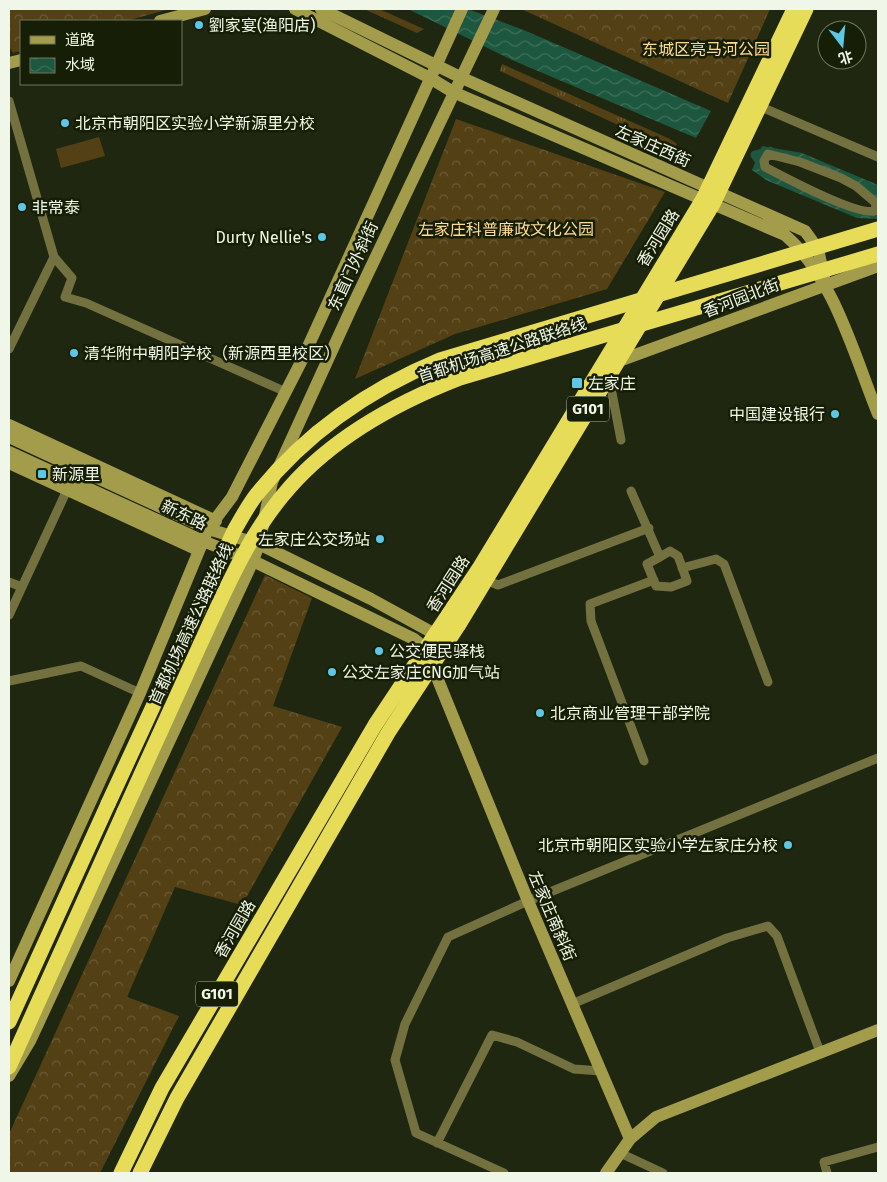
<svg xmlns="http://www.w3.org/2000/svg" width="887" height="1182" viewBox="0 0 887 1182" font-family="'Fira Sans','Noto Sans SC',sans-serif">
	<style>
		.grass { fill: url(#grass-tufts) }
		.forest { fill: url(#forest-crowns) }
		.pitch { fill: #534015 }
		.water { fill: url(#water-waves); fill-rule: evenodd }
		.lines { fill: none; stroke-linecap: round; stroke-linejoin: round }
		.canal { stroke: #1d573f; stroke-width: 9 }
		.street { stroke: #747140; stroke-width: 9 }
		.secondary { stroke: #a39c4b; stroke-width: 12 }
		.highway { stroke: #e7dc57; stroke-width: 15 }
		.highway-bridge { stroke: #e7dc57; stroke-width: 15 }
		.poi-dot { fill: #5cc7e7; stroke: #171e06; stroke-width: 2 }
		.labels { text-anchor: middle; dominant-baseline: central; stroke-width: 5; stroke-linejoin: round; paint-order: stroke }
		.shield { fill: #171e06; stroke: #b0b6a4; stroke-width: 1 }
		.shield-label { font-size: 15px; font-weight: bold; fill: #f1f7e8 }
		.poi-label { font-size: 16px; fill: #f1f7e8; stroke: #171e06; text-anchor: start }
		.park-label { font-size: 16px; fill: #ffdd95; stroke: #171e06 }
		.street-label { font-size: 16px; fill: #f1f7e8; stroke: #171e06 }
	</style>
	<defs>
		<pattern id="grass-tufts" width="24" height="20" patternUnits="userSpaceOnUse" patternTransform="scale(1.25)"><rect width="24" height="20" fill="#534015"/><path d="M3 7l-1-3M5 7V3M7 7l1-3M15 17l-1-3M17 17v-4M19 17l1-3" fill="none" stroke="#6c5c37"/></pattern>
		<pattern id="forest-crowns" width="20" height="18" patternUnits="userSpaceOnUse" patternTransform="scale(1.25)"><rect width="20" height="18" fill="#534015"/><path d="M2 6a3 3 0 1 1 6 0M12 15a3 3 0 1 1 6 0" fill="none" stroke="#6c5c37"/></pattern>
		<pattern id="water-waves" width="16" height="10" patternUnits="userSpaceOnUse" patternTransform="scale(1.25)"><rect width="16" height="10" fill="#1d573f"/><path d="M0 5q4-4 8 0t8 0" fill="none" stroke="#3e705b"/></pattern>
	</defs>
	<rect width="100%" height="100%" fill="#202710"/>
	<path class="grass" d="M364 9H379L424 29 417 33Z
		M502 64 670 139 677 144 673 150 500 71Z"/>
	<path class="forest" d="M9 9H170L126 21H21V51L13 53 9 47Z
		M521 9H770L728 103Z
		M456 119 665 192 607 289 455 334 355 379Z
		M265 575 312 598 273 706 342 727 242 905 175 887 127 997 179 1016 100 1173H9V1134Z"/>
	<path class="pitch" d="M99 137 105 156 61 168 56 149Z"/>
	<path class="water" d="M408 9H468L526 31 711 111 696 138 512 60Z
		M762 146 802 153 878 185V219L857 218 766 180 752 170ZM768 154 856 186 876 203 875 211 845 205 765 167Z"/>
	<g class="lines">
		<path class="canal" d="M764 168 755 155 770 151"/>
		<path class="street" d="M9 101 54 257 72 278 65 297 86 303 286 392
			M761 107 878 157
			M768 154 800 162 841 178 856 186 876 203 875 211C857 216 784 177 765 167L764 161Z
			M9 349 54 257
			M609 377 621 440
			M631 491 660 557 647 564 656 586 671 587 687 581 678 556 670 551 660 557
			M682 568 716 559 724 564 768 682
			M486 580 498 585 649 528
			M9 582 22 587
			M9 615 67 490
			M9 681 81 666 140 693
			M644 761 591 621 590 604 654 580
			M572 1004 727 938 768 926 777 936 820 1052
			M437 1143 492 1035 517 1042 574 1069 601 1071
			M620 1153 663 1173
			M504 1173 416 1133 395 1060 405 1024 448 937 528 901 878 758
			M827 1173 824 1162 878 1147"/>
		<path class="secondary" d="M295 9 430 78 453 92 785 235C834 277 854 355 878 414
			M321 9 460 77 805 231 818 249 824 277
			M160 21 205 9
			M9 63 21 60
			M616 362 878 266
			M9 425 216 521
			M9 437 208 529 259 544 371 599 444 639
			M9 452 203 541 253 561 414 639 425 648 528 901 630 1139
			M9 463 198 550
			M9 981 140 693 208 529 232 497 301 362 462 9
			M9 1076 30 1041 253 561 259 544 272 482 351 309 494 9
			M606 1173 630 1139 656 1117 878 1030"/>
		<path class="highway" d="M9 1022 108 804
			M9 1067 124 812
			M121 1173 162 1088 375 725 480 567 703 199 794 9
			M140 1173 177 1098 388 733 458 626 713 204 806 9"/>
		<path class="highway-bridge" d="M108 804 235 529C242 517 249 504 257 494 306 433 370 389 440 360L878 229
			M124 812C149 757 174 702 199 647 225 591 248 534 290 487 335 436 398 402 460 378L878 254"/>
	</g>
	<g class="poi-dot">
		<circle cx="199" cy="25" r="5"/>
		<circle cx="65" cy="123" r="5"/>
		<circle cx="22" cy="207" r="5"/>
		<circle cx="322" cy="237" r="5"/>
		<circle cx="74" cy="353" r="5"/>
		<rect x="571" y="377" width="12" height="12" rx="2.5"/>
		<circle cx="835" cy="414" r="5"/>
		<rect x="37" y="469" width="10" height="10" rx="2.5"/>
		<circle cx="380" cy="539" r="5"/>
		<circle cx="379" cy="651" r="5"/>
		<circle cx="332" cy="672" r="5"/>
		<circle cx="540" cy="713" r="5"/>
		<circle cx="788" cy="845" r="5"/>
	</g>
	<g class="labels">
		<g class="shield">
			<rect x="567" y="396.5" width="42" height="25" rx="4"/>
			<rect x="196" y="981.5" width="42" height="25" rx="4"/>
		</g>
		<g class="shield-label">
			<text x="588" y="409">G101</text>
			<text x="217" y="994">G101</text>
		</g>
		<g class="poi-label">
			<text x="209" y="25">劉家宴(渔阳店)</text>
			<text x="75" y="123">北京市朝阳区实验小学新源里分校</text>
			<text x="32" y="207">非常泰</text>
			<text x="312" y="237" text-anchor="end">Durty Nellie's</text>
			<text x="84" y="353">清华附中朝阳学校（新源西里校区）</text>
			<text x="588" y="383">左家庄</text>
			<text x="825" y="414" text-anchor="end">中国建设银行</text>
			<text x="52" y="474">新源里</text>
			<text x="370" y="539" text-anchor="end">左家庄公交场站</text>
			<text x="389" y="651">公交便民驿栈</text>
			<text x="342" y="672">公交左家庄CNG加气站</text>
			<text x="550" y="713">北京商业管理干部学院</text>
			<text x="778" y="845" text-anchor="end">北京市朝阳区实验小学左家庄分校</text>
		</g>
		<g class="park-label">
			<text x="706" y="49">东城区亮马河公园</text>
			<text x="506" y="229">左家庄科普廉政文化公园</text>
		</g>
		<g class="street-label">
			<text transform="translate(653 146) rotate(24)">左家庄西街</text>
			<text transform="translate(658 238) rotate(-58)">香河园路</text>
			<text transform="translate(353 266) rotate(-65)">东直门外斜街</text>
			<text transform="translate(741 298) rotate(-21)">香河园北街</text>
			<text transform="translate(502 350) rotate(-18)">首都机场高速公路联络线</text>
			<text transform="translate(184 515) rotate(25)">新东路</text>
			<text transform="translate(448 584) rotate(-57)">香河园路</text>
			<text transform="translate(191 624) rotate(-65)">首都机场高速公路联络线</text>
			<text transform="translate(552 916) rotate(67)">左家庄南斜街</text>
			<text transform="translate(235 929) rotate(-60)">香河园路</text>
		</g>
	</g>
	<rect width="887" height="1182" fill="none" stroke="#f1f7e8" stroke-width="20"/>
	<rect x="20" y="20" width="162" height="65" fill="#171e06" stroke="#6e7560"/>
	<rect x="30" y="36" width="25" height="8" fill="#a39c4b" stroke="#6e7560"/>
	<text x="65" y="45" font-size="15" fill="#f1f7e8">道路</text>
	<rect x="30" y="58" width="25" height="15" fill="url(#water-waves)" stroke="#6e7560"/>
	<text x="65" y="70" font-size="15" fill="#f1f7e8">水域</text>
	<g transform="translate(842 45) rotate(164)"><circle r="24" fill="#171e06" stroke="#6e7560"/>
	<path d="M0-4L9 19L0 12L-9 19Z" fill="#5cc7e7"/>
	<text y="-8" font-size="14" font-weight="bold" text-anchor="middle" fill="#f1f7e8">北</text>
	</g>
</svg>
